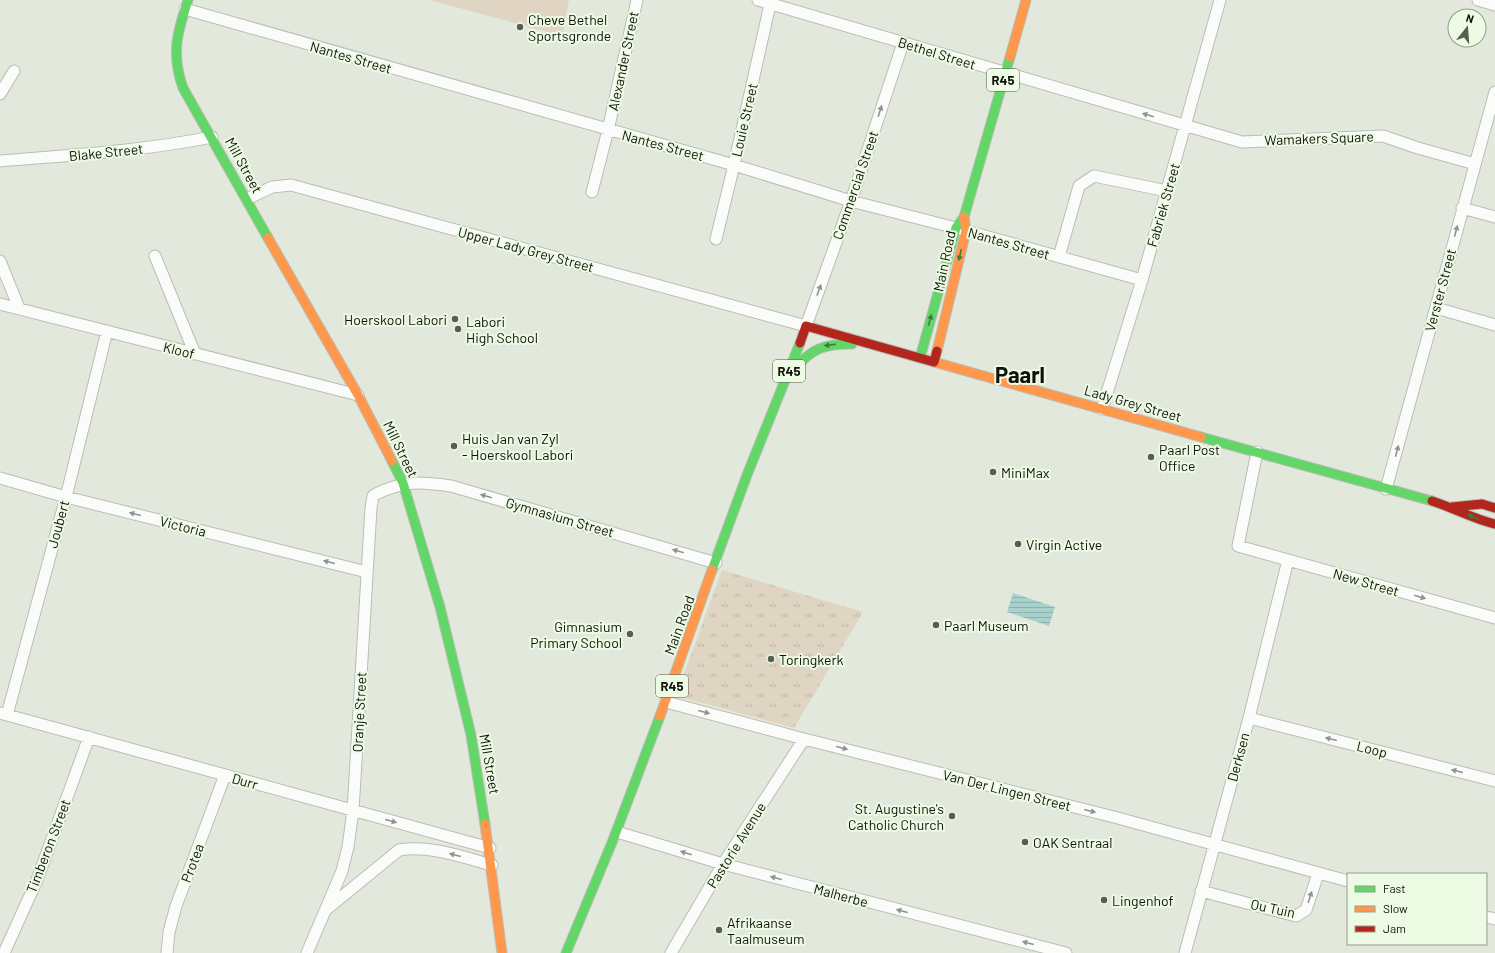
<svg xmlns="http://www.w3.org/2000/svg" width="1495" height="953" viewBox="0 0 1495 953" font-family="Barlow,sans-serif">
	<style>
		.grass { fill: url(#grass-tufts) }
		.pitch { fill: #e0d5c2 }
		.water { fill: url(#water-rules) }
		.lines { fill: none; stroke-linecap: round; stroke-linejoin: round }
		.street-casing { stroke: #b9beb4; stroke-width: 13 }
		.fast-casing { stroke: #b9beb4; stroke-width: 11 }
		.slow-casing { stroke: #b9beb4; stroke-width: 11 }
		.jam-casing { stroke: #b9beb4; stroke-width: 11 }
		.street { stroke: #fbfcfa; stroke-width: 11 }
		.fast { stroke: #63d668; stroke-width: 9 }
		.slow { stroke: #ff974d; stroke-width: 9 }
		.jam { stroke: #b3261e; stroke-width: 9 }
		.oneway { fill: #91938e }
		.oneway2 { fill: #3d7e3e }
		.poi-dot { fill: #595e54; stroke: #eefbe4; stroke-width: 1.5 }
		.labels { text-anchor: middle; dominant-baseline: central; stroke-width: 4; stroke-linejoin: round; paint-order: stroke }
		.shield { fill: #eefbe4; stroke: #52594c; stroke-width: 1 }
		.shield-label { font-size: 13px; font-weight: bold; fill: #0f130b }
		.poi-label { font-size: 14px; fill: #0f130b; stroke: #eefbe4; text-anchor: start }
		.street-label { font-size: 14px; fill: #0f130b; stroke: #eefbe4 }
		.town-label { font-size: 22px; font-weight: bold; fill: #0f130b; stroke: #eefbe4 }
	</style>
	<defs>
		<pattern id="grass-tufts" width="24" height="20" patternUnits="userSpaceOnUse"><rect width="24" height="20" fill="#e0d5c2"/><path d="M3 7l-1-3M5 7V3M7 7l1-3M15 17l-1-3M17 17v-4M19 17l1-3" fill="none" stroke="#bfb6a5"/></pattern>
		<pattern id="water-rules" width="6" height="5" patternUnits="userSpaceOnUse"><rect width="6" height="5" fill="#a6d1cd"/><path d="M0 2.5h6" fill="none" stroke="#8eb3af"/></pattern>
	</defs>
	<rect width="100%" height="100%" fill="#e2e9dc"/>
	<path class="grass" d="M722 570 863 612 794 728 676 696Z"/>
	<path class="pitch" d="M430 0H569L562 36Z"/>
	<path class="water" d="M1013 593 1055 607 1049 626 1007 612Z"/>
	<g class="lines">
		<defs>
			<path id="street" d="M758 0 1242 142 1383 136 1418 148 1475 164
				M1478 0 1495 5
				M185 9 734 165 851 201 956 228 1142 280
				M0 94 14 71
				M0 161C71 155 142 151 212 137
				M592 192 608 130 637 0
				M247 199 272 187 291 185 806 326 851 201 903 43
				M1462 208 1495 217
				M716 239 734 165 771 0
				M155 256 195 354
				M1059 257 1079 186 1094 176 1167 191
				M0 261 19 308
				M0 304 358 395
				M1436 308 1495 325
				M1102 409 1142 280 1220 0
				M1257 452 1238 546 1495 618
				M0 478 66 497 367 572
				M1386 489 1495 92
				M666 702 804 739 1114 817 1348 881
				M0 713 490 848
				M7 715 66 497 107 331
				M1249 718 1495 781
				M617 832 723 864 1066 953
				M1201 891 1296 916 1306 910 1318 874
				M328 908 399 850C431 845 462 857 492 865
				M1486 917 1495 919
				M4 953 37 880 89 737
				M167 953 169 932 176 906 225 775
				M307 953 342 871 348 847 353 811 371 508 373 496 376 494C405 480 420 482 451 486L716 563
				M671 953 723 864 804 739
				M1185 953 1249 718 1288 560"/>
			<path id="fast" d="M188 0C177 33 171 54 183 88L268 238
				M920 358 956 228 964 217 1010 57
				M794 370C811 348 825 344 852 344
				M1201 437 1432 501
				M392 461 403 483 440 607 471 735 485 824
				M712 570 747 475 800 343
				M566 953 613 840 660 716"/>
			<path id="slow" d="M1010 57 1026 0
				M268 238 358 395 392 461
				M937 351 966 231 964 217
				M934 362 1201 437
				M660 716 712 570
				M485 824 502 953"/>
			<path id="jam" d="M800 343 806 326 934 362 937 351
				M1432 501C1454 508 1473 519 1495 524
				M1452 507 1482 504 1495 508"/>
		</defs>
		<use href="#street" class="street-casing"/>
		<use href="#fast" class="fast-casing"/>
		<use href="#slow" class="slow-casing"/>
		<use href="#jam" class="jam-casing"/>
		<use href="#street" class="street"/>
		<use href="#fast" class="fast"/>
		<use href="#slow" class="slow"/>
		<use href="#jam" class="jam"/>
	</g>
	<defs><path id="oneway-solid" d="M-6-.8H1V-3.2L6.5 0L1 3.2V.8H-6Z"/></defs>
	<g class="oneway">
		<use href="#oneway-solid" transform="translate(880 111) rotate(-72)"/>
		<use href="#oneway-solid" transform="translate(1148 115) rotate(-164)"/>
		<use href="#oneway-solid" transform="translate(1456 231) rotate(-75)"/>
		<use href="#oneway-solid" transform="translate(819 290) rotate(-70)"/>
		<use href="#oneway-solid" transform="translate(1397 451) rotate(-75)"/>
		<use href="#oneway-solid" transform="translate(486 496) rotate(-164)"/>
		<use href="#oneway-solid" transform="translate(135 514) rotate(-166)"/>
		<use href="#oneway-solid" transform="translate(678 551) rotate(-164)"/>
		<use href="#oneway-solid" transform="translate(329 562) rotate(-166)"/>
		<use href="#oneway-solid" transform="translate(1420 597) rotate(16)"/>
		<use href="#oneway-solid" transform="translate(704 712) rotate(15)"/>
		<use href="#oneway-solid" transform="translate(1331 739) rotate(-166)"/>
		<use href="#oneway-solid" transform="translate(842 748) rotate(14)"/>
		<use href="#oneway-solid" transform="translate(1457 771) rotate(-166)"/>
		<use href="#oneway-solid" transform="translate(1090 811) rotate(14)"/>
		<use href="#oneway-solid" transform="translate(391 821) rotate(15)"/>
		<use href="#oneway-solid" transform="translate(686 853) rotate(-163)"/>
		<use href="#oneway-solid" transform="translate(455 855) rotate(-165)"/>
		<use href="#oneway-solid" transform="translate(776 878) rotate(-165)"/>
		<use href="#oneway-solid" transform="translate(1310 897) rotate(-72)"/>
		<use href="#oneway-solid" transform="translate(902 911) rotate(-165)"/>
		<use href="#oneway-solid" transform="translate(1028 943) rotate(-165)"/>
	</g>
	<g class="oneway2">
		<use href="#oneway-solid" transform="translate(960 255) rotate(103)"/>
		<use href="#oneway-solid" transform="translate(930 320) rotate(-74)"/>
		<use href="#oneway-solid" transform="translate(830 345) rotate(173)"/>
		<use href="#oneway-solid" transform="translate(1473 517) rotate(-155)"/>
	</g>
	<g class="poi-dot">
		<circle cx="520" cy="27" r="4"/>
		<circle cx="455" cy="319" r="4"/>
		<circle cx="458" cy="329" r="4"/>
		<circle cx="454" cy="446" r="4"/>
		<circle cx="1151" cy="457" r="4"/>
		<circle cx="993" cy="472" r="4"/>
		<circle cx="1018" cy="544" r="4"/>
		<circle cx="936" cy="625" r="4"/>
		<circle cx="630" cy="634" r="4"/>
		<circle cx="771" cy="659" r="4"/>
		<circle cx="952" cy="816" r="4"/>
		<circle cx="1025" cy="842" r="4"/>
		<circle cx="1104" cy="900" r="4"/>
		<circle cx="719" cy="930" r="4"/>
	</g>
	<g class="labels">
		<g class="shield">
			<rect x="987" y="69" width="32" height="22" rx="3"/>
			<rect x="773" y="360" width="32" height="22" rx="3"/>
			<rect x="656" y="675" width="32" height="22" rx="3"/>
		</g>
		<g class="shield-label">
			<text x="1003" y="80">R45</text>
			<text x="789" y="371">R45</text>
			<text x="672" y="686">R45</text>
		</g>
		<g class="poi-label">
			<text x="528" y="19">Cheve Bethel<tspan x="528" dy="16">Sportsgronde</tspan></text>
			<text x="447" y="319" text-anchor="end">Hoerskool Labori</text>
			<text x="466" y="321">Labori<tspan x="466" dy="16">High School</tspan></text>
			<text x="462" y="438">Huis Jan van Zyl<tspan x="462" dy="16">- Hoerskool Labori</tspan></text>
			<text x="1159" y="449">Paarl Post<tspan x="1159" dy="16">Office</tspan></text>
			<text x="1001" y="472">MiniMax</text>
			<text x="1026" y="544">Virgin Active</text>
			<text x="944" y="625">Paarl Museum</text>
			<text x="622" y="626" text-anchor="end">Gimnasium<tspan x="622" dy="16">Primary School</tspan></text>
			<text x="779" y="659">Toringkerk</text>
			<text x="944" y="808" text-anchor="end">St. Augustine's<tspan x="944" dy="16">Catholic Church</tspan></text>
			<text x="1033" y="842">OAK Sentraal</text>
			<text x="1112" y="900">Lingenhof</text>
			<text x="727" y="922">Afrikaanse<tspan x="727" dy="16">Taalmuseum</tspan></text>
		</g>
		<g class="street-label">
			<text transform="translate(937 53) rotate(17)">Bethel Street</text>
			<text transform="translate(351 57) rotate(16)">Nantes Street</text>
			<text transform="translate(623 61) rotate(-78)">Alexander Street</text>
			<text transform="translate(744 120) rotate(-77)">Louie Street</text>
			<text transform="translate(1319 138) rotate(-2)">Wamakers Square</text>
			<text transform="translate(663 145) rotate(15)">Nantes Street</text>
			<text transform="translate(106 152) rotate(-6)">Blake Street</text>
			<text transform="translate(244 165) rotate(61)">Mill Street</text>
			<text transform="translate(855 185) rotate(-71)">Commercial Street</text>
			<text transform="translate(1163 205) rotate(-74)">Fabriek Street</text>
			<text transform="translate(1009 243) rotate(16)">Nantes Street</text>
			<text transform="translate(526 249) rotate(15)">Upper Lady Grey Street</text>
			<text transform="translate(944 261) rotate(-78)">Main Road</text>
			<text transform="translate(1440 290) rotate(-75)">Verster Street</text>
			<text transform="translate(179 350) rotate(14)">Kloof</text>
			<text transform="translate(1133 403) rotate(16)">Lady Grey Street</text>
			<text transform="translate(401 449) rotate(64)">Mill Street</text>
			<text transform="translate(560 517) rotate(16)">Gymnasium Street</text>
			<text transform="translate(58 524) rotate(-75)">Joubert</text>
			<text transform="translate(183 526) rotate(14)">Victoria</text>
			<text transform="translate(1366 582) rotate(16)">New Street</text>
			<text transform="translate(679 625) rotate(-70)">Main Road</text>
			<text transform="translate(359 712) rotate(-87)">Oranje Street</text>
			<text transform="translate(1372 749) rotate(14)">Loop</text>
			<text transform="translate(1238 757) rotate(-75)">Derksen</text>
			<text transform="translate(490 764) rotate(80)">Mill Street</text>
			<text transform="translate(245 781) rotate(16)">Durr</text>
			<text transform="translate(1007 790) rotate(14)">Van Der Lingen Street</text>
			<text transform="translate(736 845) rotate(-58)">Pastorie Avenue</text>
			<text transform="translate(48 846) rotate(-69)">Timberon Street</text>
			<text transform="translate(192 863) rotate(-69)">Protea</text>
			<text transform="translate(841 895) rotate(15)">Malherbe</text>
			<text transform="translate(1273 908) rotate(12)">Ou Tuin</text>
		</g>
		<g class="town-label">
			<text x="1020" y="374">Paarl</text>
		</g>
	</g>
	<rect x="1347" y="873" width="140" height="72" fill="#eefbe4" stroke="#959e8d"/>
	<rect x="1355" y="886" width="20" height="6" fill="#63d668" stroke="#959e8d"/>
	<text x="1383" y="893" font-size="12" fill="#0f130b">Fast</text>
	<rect x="1355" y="906" width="20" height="6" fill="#ff974d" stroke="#959e8d"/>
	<text x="1383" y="913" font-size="12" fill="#0f130b">Slow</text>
	<rect x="1355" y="926" width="20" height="6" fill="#b3261e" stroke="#959e8d"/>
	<text x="1383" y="933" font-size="12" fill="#0f130b">Jam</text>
	<g transform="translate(1467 28) rotate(17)"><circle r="19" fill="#eefbe4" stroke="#959e8d"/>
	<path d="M0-3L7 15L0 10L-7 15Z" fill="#595e54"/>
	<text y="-6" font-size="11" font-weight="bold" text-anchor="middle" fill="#0f130b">N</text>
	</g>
</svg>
